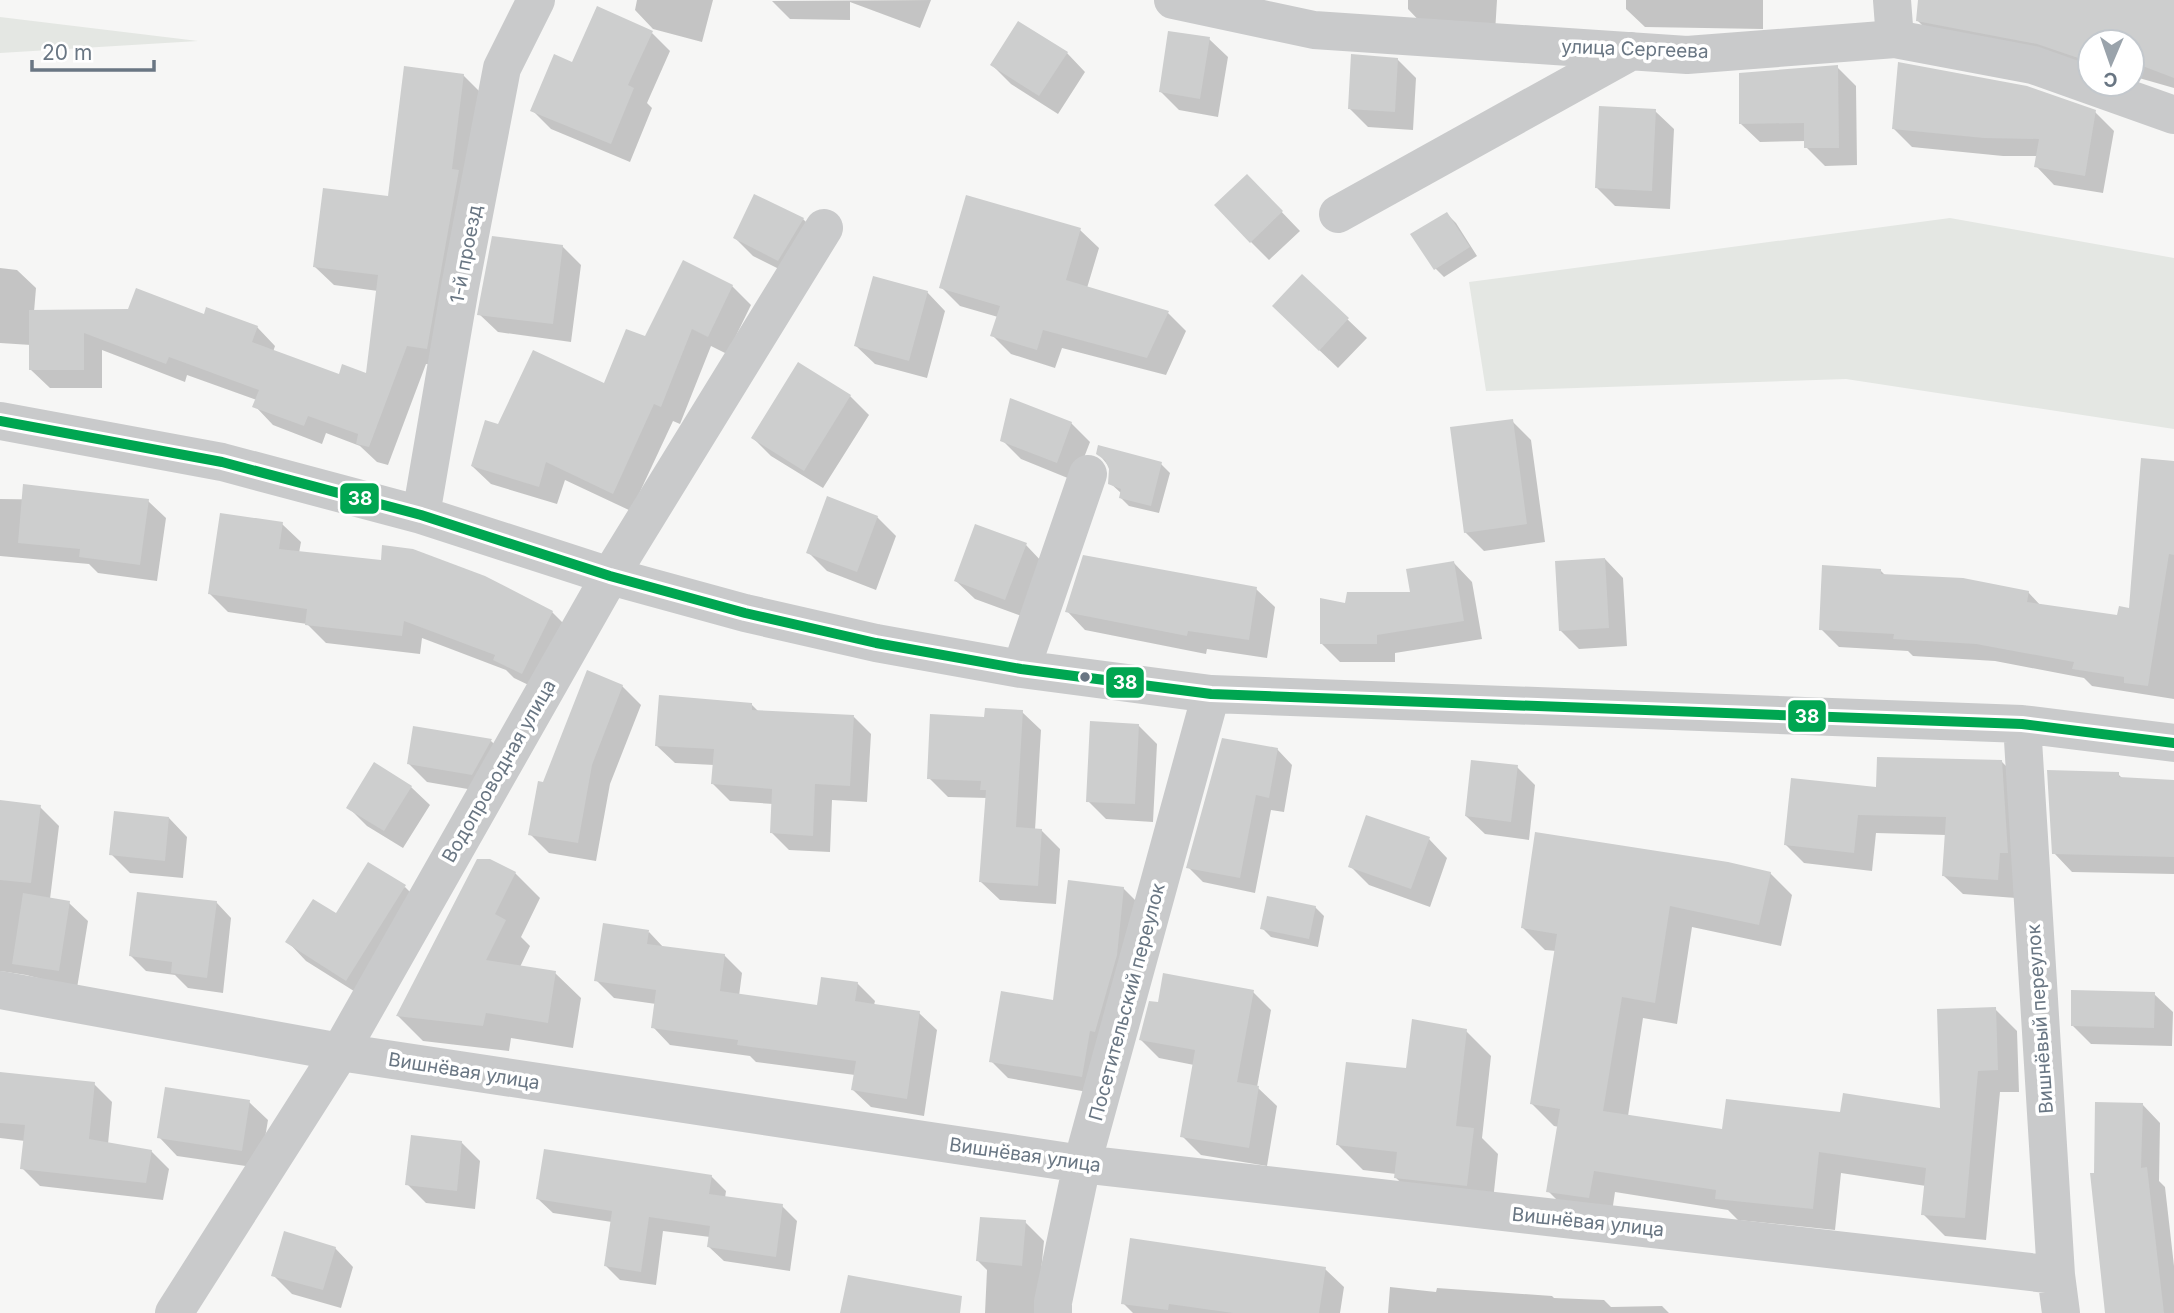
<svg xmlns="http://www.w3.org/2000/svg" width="2174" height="1313" viewBox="0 0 2174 1313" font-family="Inter,sans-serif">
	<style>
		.green { fill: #e4e7e3 }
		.shadow { fill: #0003 }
		.building { fill: #cdcece }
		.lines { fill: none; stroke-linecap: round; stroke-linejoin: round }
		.minor { stroke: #c9cacb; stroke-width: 38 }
		.bus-1-casing { stroke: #fff; stroke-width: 16 }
		.bus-1 { stroke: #00a651; stroke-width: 10 }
		.bus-dot { fill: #697683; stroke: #fff; stroke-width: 2.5 }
		.labels { text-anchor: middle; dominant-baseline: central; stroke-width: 7; stroke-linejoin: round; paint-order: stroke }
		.street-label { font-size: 19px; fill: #697683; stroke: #fff }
		.line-badge { stroke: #fff; stroke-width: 2.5 }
		.badge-label { font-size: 19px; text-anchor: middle; font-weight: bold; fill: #fff }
	</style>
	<rect width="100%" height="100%" fill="#f6f6f5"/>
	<path class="green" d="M0 17 198 41 0 53Z
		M1950 218 2174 258V429L1846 379 1486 391 1469 282Z"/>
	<path class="shadow" d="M637 0H713L702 42 653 29 635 10Z
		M931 0 920 28 850 2V20L790 19 772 1Z
		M1408 0H1497L1495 33 1426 28 1408 9Z
		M1626 0H1763V29L1645 27 1626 9Z
		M1921 0 2174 1V88L2132 76V42H2090V73L1936 39 1917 20Z
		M652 33 670 51 647 103 652 108 630 162 551 129 532 110 573 64Z
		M1209 39 1228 57 1218 117 1179 110 1161 92Z
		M1067 53 1085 72 1058 114 1011 84 992 65Z
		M1397 59 1416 78 1413 130 1368 127 1350 109Z
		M1837 67 1856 86 1857 165 1825 166 1806 147V141L1760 142 1741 124Z
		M463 75 482 94 445 366 426 364 388 465 377 462 360 446 326 433 322 444 273 425 255 406 257 400 187 375 185 382 102 350V388H50L31 370V345L0 343V268L17 270 36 288 34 312 205 316 257 327 275 346 273 352 340 376 367 375 378 291 334 285 315 267 390 198Z
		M1655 111 1674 129 1670 209 1615 206 1596 187Z
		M2095 112 2114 131 2103 193 2054 185 2036 166 2037 156H2003L1912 147 1893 128Z
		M1247 176 1300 231 1269 260 1251 242Z
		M755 196 803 219 822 238 797 278 753 256 735 238Z
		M1447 214 1456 223 1477 256 1444 277 1435 268Z
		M1080 230 1099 248 1087 288 1168 313 1186 331 1166 375 1062 348 1055 368 1011 354 992 335 998 317 960 306 941 287Z
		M562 246 581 265 571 342 498 332 479 314Z
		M1302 276 1367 338 1338 368 1293 325Z
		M732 286 751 305 727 354 711 346 680 424 673 421 631 511 565 480 557 504 491 484 472 466 499 426 605 386Z
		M927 292 945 311 927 378 875 364 856 346Z
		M799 364 850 396 869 415 823 488 771 456 753 438Z
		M1512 421 1531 440 1545 542 1484 551 1465 532Z
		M1071 423 1090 442 1075 481 1021 459 1002 440Z
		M1098 453 1161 464 1170 473 1159 513 1129 506 1120 497 1121 493 1110 483 1111 469Z
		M2174 462V699L2092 686 2084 678 1995 661 1913 656 1908 651 1839 647 1821 629 1880 570 1886 576 2028 592 2041 606 2119 617 2131 610Z
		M0 499 148 501 166 518 157 581 98 573 89 564 0 556Z
		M877 517 896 536 876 590 827 571 808 552Z
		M282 524 301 542 299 553 552 612 571 631 541 691 514 678 506 670 422 638 420 654 326 643 307 624 228 612 209 593Z
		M1026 545 1044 564 1024 617 975 599 956 581Z
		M1605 559 1623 578 1627 646 1579 649 1560 630Z
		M1454 563 1472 582 1482 639 1395 653V662H1340L1322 644 1346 605 1412 593Z
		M1256 589 1275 607 1267 658 1207 649 1206 654 1085 630 1067 611Z
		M622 686 641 705 610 784 596 861 549 853 530 834 544 784Z
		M751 704 759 712 854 717 871 734 867 802 832 800 830 852 789 850 772 833 773 804 730 801 713 784 714 765 675 763 657 746Z
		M1022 712 1041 730 1035 830H1041L1060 849 1056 904 1000 900 981 882 988 798 948 797 929 778 986 719Z
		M1138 725 1157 744 1153 822 1106 819 1088 801Z
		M415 728 491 741 510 759 491 793 427 782 408 763Z
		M1277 749 1292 765 1284 812 1271 810 1255 893 1203 882 1188 867Z
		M2002 762 2020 780 2016 898 1963 894 1944 876 1946 835 1876 833 1872 871 1804 863 1785 844 1878 789Z
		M1517 767 1535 785 1529 840 1485 834 1466 816Z
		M2118 774 2123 779 2174 781V874L2072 872 2054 853Z
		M411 787 430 805 403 848 367 826 348 807Z
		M0 802 40 807 59 826 50 899 69 903 88 921 77 988 26 975 0 971Z
		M169 818 187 837 183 878 130 873 111 854Z
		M1429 839 1447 858 1430 907 1369 885 1350 866Z
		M515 873 540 898 521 937 530 946 520 967 555 973 581 998 573 1048 511 1038 509 1051 423 1041 398 1016Z
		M1770 873 1792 895 1781 946 1692 927 1677 1024 1643 1018 1628 1116 1724 1131 1842 1114 1942 1110 1995 1009 2017 1031 2019 1092H2000L1986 1240 1945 1236 1923 1214 1926 1186 1841 1173 1835 1230 1738 1220 1728 1210 1615 1192 1611 1219 1570 1213 1548 1191 1559 1127 1554 1126 1532 1104 1556 951 1545 950 1523 928Z
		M405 887 423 905 365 998 306 961 288 942 336 915Z
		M1123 888 1141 906 1099 1094 1008 1078 991 1061 1054 1002Z
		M216 902 231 918 223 993 188 988 175 975 146 971 130 955Z
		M1315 907 1324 916 1318 947 1271 937 1262 928Z
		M649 932 664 948 724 955 742 973 739 996 819 1007 857 983 875 1001 874 1005 919 1013 937 1030 924 1116 871 1107 853 1090 855 1075 756 1062 750 1056 670 1045 653 1027 656 1004 614 998 596 980Z
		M1253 992 1271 1010 1257 1087 1277 1106 1267 1166 1201 1155 1182 1136 1194 1065 1159 1058 1141 1040 1159 1004Z
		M2154 994 2173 1012 2172 1046 2091 1044 2072 1025Z
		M1466 1031 1491 1056 1482 1138 1498 1154 1492 1210 1421 1202 1395 1177 1396 1174 1363 1170 1338 1145 1408 1070Z
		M0 1074 94 1084 112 1102 108 1144 151 1151 169 1169 163 1200 40 1186 22 1168 25 1141 0 1138Z
		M249 1102 268 1120 260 1168 177 1156 159 1137Z
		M2142 1104 2160 1123 2159 1181 2165 1187 2174 1266V1313H2106L2096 1174Z
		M461 1142 480 1161 475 1209 426 1203 407 1184Z
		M711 1176 726 1191 725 1198 782 1206 797 1221 790 1271 724 1261 709 1247 710 1237 663 1231 656 1285 620 1280 606 1266 612 1222 553 1213 538 1199Z
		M1025 1222 1044 1241 1037 1313H985L987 1270 978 1261Z
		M335 1248 353 1267 341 1308 292 1294 273 1275Z
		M1325 1269 1344 1287 1340 1313H1133L1123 1303Z
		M1390 1287 1436 1292 1437 1288 1552 1296 1554 1298 1604 1300 1611 1307 1662 1306 1669 1313H1388Z"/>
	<path class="building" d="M1918 0H2174V78L2132 62V42H2090V62L2037 44 1916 21Z
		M597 6 653 31 628 85 634 88 611 144 530 111 554 54 572 62Z
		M1018 21 1068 52 1039 96 990 65Z
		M1168 31 1210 37 1200 99 1159 92Z
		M1351 54 1398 58 1395 112 1348 109Z
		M1898 62 2027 86 2096 110 2085 176 2034 167 2039 139 1984 138 1892 129Z
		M1838 65 1839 148H1804V123L1739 124V73Z
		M404 66 464 74 452 169 459 170 427 349 407 346 369 447 356 444 358 434 308 416 304 426 252 407 259 390 169 357 166 364 84 333V370H29V310L128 309 136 288 204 314 206 307 258 326 252 342 339 374 342 364 366 373 378 275 313 267 323 188 388 196Z
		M1599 106 1656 109 1652 191 1595 188Z
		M1247 174 1283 211 1250 243 1214 205Z
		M754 194 804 218 778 261 733 238Z
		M966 195 1081 228 1066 280 1169 311 1147 358 1043 330 1037 350 990 336 1000 306 939 288Z
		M1447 212 1470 247 1434 270 1410 234Z
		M492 236 563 245 553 324 477 315Z
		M683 260 733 285 708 337 692 329 661 407 654 404 613 494 546 462 539 487 471 466 485 420 498 424 533 350 604 383 626 329 645 336Z
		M1302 274 1349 318 1319 351 1272 306Z
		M873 276 928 291 909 361 854 346Z
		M798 362 851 395 804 471 751 438Z
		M1010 398 1072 422 1057 463 1000 441Z
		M1513 419 1527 524 1464 533 1450 427Z
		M1098 445 1162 462 1151 506 1119 498 1121 489 1108 484 1109 469 1105 460 1096 454Z
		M2141 458 2174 461V555L2169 554 2148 686 2124 683V677L2072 669 2074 662 1976 644 1893 639 1894 634 1819 630 1822 565 1881 569V574L1963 578 2029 591 2027 602 2117 615 2119 606 2129 608Z
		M23 484 149 499 140 565 79 557 80 549 18 543Z
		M827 496 878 516 857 572 806 553Z
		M220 513 283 522 279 549 381 560 382 545 413 549 485 576 553 611 522 674 493 660 495 655 404 621 402 636 305 625 307 609 208 594Z
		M975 524 1027 543 1005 600 954 581Z
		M1083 555 1257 587 1249 640 1188 631 1187 636 1065 612Z
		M1605 558 1609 628 1559 631 1555 561Z
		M1454 561 1464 621 1377 635V644H1320V598L1345 603 1347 592H1410L1406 569Z
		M587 670 623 685 592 765 578 843 528 835 538 781 543 782Z
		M659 695 752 703V710L854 715 850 786 815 784 813 836 770 833 772 789 711 784 714 749 655 746Z
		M985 708 1023 710 1016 827 1042 829 1038 886 979 882 986 790H980L981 781 927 779 930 714 984 717Z
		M1090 721 1139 724 1135 804 1086 802Z
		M413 726 492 739 472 775 407 764Z
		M1222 738 1278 748 1269 798 1256 795 1240 878 1186 868Z
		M1877 757 2002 760 2008 853H2000L1998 880 1942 876 1946 817 1858 815 1854 853 1784 845 1791 778 1876 787Z
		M1471 760 1518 765 1511 822 1465 816Z
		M374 762 412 786 384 831 346 808Z
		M2047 770 2119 772V777L2174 780V857L2052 854Z
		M0 800 41 805 31 883 0 880Z
		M114 811 169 817 165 861 109 855Z
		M1366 815 1430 837 1411 889 1348 867Z
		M1535 832 1728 862 1771 872 1759 925 1670 906 1655 1003 1622 997 1603 1111 1722 1129 1726 1099 1840 1112 1843 1093 1940 1108 1937 1009 1996 1007 1998 1070 1978 1071 1965 1218 1921 1215 1926 1168 1819 1152 1813 1209 1715 1199 1716 1190 1594 1171 1589 1198 1546 1192 1560 1109 1530 1104 1557 934 1521 928Z
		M477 859H490L516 872 495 914 506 920 486 960 556 971 548 1023 486 1013 483 1026 396 1016Z
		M368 862 406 885 346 981 285 942 313 899 336 913Z
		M1068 880 1124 887 1117 955 1095 1032 1090 1031 1082 1077 989 1062 1001 991 1053 1000Z
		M137 892 217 901 207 978 171 973 172 962 129 956Z
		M23 893 70 901 59 971 12 964Z
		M1267 896 1316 906 1309 939 1260 929Z
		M603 923 649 930 647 944 725 954 720 991 817 1005 821 977 858 982 855 1001 920 1011 907 1099 851 1090 856 1061 737 1045 738 1040 651 1028 656 990 594 981Z
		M1163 973 1254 990 1237 1082 1259 1086 1249 1148 1180 1137 1195 1050 1139 1040 1149 1001 1158 1002Z
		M2071 990 2155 992 2154 1028 2071 1026Z
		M1412 1019 1467 1029 1456 1126 1474 1128 1467 1186 1394 1178 1397 1152 1336 1145 1346 1062 1406 1068Z
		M0 1072 95 1082 89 1139 152 1150 146 1183 20 1169 25 1125 0 1123Z
		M165 1087 250 1100 242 1151 157 1138Z
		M2095 1102 2143 1103 2141 1168 2147 1167 2164 1313H2105L2090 1173H2094Z
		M411 1135 462 1141 457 1191 405 1185Z
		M544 1149 712 1175 709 1194 783 1204 776 1257 707 1247 710 1226 649 1217 641 1272 604 1266 612 1211 536 1199Z
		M980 1217 1026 1220 1022 1266 976 1261Z
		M284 1231 336 1247 323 1290 271 1276Z
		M1130 1238 1326 1267 1319 1313H1233L1169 1304 1168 1310 1121 1304Z
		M848 1275 962 1296 960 1313H840Z"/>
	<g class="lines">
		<path class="minor" d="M1173 0 1314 30 1687 55 1895 39 2033 65 2174 115
			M1892 0 1895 39
			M1338 214 1632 51
			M0 421 222 462 421 515 610 576 745 613 876 643 1021 669 1211 694 2022 724 2174 743
			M421 515 460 287 502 68 536 0
			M1021 669 1088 474
			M2022 724 2056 1275 2061 1313
			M0 990 340 1052 1082 1164 2056 1275
			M174 1313 340 1052 610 576 824 228
			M1053 1313V1302L1082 1164 1211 694"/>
		<defs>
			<path id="bus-1" d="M0 421 222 462 421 515 610 576 745 613 876 643 1021 669 1211 694 2022 724 2174 743"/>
		</defs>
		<use href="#bus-1" class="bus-1-casing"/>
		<use href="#bus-1" class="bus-1"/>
	</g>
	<circle class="bus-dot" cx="1085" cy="677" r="6"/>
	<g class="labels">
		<g class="street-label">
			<text transform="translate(1635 49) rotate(2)">улица Сергеева</text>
			<text transform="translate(466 254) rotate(-79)">1-й проезд</text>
			<text transform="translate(499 771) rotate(-60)">Водопроводная улица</text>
			<text transform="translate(1127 1002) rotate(-75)">Посетительский переулок</text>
			<text transform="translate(2040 1019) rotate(-94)">Вишнёвый переулок</text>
			<text transform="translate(464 1071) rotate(9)">Вишнёвая улица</text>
			<text transform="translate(1025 1155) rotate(8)">Вишнёвая улица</text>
			<text transform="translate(1588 1222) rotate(6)">Вишнёвая улица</text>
		</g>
	</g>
	<g class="line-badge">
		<rect x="339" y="482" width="41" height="33" rx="7" fill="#00a651"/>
		<rect x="1105" y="666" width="40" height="33" rx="7" fill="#00a651"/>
		<rect x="1787" y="699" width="40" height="34" rx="7" fill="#00a651"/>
	</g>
	<g class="badge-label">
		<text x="360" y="505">38</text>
		<text x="1125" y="689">38</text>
		<text x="1807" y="723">38</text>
	</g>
	<g transform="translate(2111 63) rotate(182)"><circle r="33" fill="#ffffff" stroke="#c3c8cd" stroke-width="2"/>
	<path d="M0-5L12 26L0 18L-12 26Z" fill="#9aa3ab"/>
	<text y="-10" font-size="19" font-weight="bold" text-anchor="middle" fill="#697683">С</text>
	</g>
	<path d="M32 60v10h122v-10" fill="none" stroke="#697683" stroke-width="3.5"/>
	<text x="42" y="60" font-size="21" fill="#697683" stroke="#ffffff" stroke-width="5" paint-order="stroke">20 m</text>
</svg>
